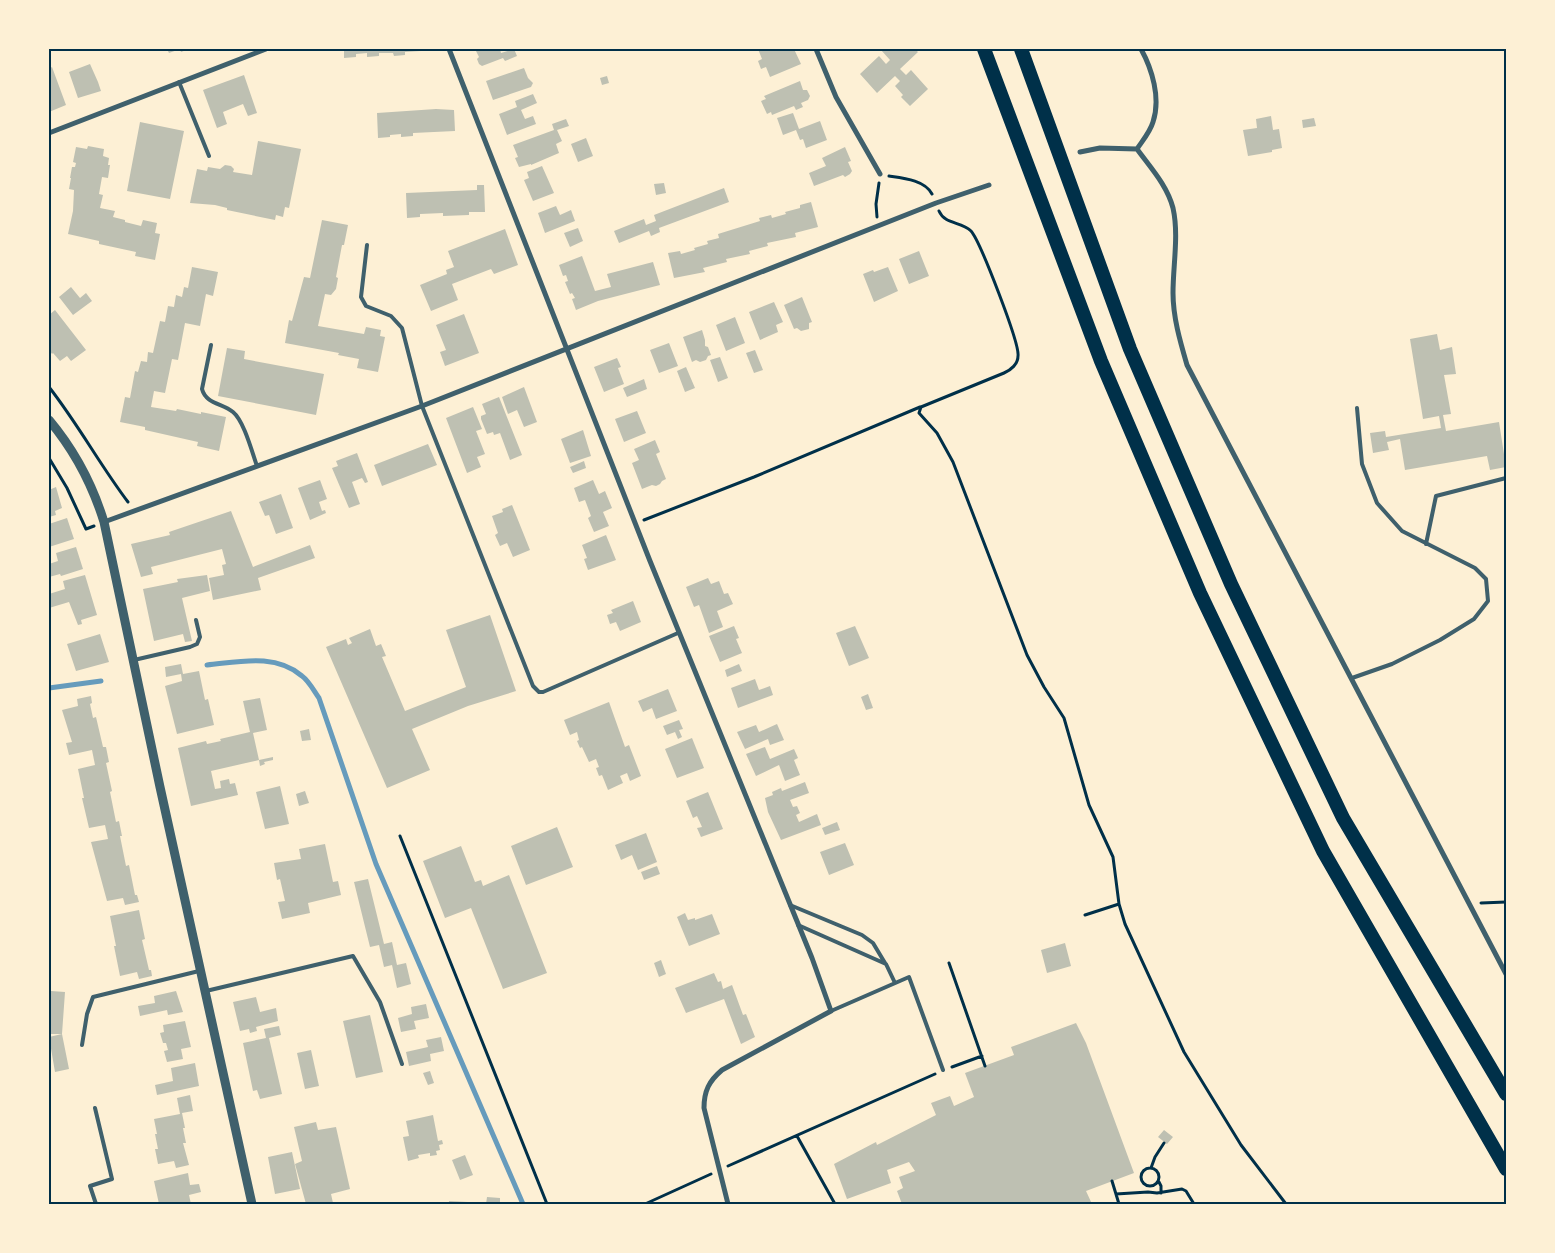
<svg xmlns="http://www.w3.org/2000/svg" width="1555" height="1253" viewBox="0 0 1555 1253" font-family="Commissioner,sans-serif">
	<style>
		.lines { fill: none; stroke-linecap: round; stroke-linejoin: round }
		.stream { stroke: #669bbc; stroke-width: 5 }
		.building { fill: #bec0b2 }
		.path { stroke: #003049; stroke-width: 3 }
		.service { stroke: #3f606c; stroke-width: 4 }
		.minor { stroke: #3f606c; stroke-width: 5 }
		.tertiary { stroke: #3f606c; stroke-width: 9 }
		.motorway { stroke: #003049; stroke-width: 14 }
		.neatline { fill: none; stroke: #003049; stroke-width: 2 }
	</style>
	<rect width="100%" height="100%" fill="#fdf0d5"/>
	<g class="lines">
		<path class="stream" d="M207 665C239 662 275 653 302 676 309 681 314 691 319 698L376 864 523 1204
			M49 688 101 681"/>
	</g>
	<path class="building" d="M167 49H189L181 52 180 49 169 53Z
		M344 49H421V51L405 52V55L394 56 393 53H379V56L367 57V53L356 54V57L344 58Z
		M475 49H500L501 53 514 49 517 56 505 61 503 58 482 66 479 64 477 59 479 57Z
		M758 49H780L781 51 785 49H794L801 64 770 77 766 67 761 69 758 61 762 59Z
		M883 49H915L918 52 900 69 906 75 911 70 928 89 910 106 901 97 903 95 895 86 900 81 895 76 877 93 860 74 879 56 886 64 890 60 881 50Z
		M90 64 98 82 101 91 78 98 69 72Z
		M52 67 66 105 49 112V69Z
		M524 68 528 78 533 83 531 87 493 100 486 81Z
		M244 75 257 113 248 116 243 104 223 112 227 124 217 128 203 90Z
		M607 76 609 83 602 85 600 78Z
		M800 81 803 90H807L810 96 808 100 801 103 803 107 796 110 794 106 772 115 771 112 767 114 761 101 766 99 764 96Z
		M533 94 537 103 521 110 525 119 533 116 536 124 507 135 499 114 517 107 515 101Z
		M436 109 454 110 455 131 413 133V136L401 137V134L390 135V137L378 138 377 113Z
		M793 113 799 129 820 121 827 140 806 148 803 139 800 140 796 130 783 135 777 118Z
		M1271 116 1273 130 1279 129 1282 148 1272 150V152L1248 156 1243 130 1257 128 1256 119Z
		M1314 118 1316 126 1303 128 1302 120Z
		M566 119 569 126 557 130 562 141 556 144 559 153 531 165V164L519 167 515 158 518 157 513 145 554 130 552 124Z
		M140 122 184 131 170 199 127 191Z
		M586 138 593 156 578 162 571 144Z
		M258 141 301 149 289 208 285 207 283 217 276 215 275 220 227 210V208L215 205 190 203 197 169 207 171 208 167 220 169 225 165 231 166 234 169 233 172 252 175Z
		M88 146 104 149 103 156 109 158 108 165H110L108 178 102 177 99 194 103 195 100 208 115 211 113 217 125 220V222L141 226 143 220 157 223 155 233 160 234 155 260 135 256 136 252 99 244V241L68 234 73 211 74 190 69 189 71 178H70L72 167H75L76 163 73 162 76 147 87 149Z
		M845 147 851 161 848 162 852 171 850 174 845 177 843 175 814 186 809 173 826 166 822 158Z
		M542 166 554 193 533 201 524 180 529 178 527 172Z
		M664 183 666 193 656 195 654 184Z
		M477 185H484L485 212H469V215L443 216V213L420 214V217L407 218 406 193 477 190Z
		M724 188 729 202 659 228 660 232 651 236 649 231 619 243 614 231 644 219 646 225 656 221 654 215Z
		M811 202 818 227 795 233 796 237 767 243 768 246 749 251 750 254 726 259 727 262 703 268 705 272 674 278 668 253 680 251 681 254 695 250 694 248 708 244 707 241 719 238 718 234 760 221 759 218 771 215 772 218 786 214 785 212 800 208V205Z
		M556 206 560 215 571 210 575 221 545 233 538 213Z
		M322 220 348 225 344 245H342L336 277 338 278 336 289 331 295 325 294 318 326 364 334 366 327 381 330 380 336 385 337 378 372 357 368 359 359 338 355 339 353 285 343 289 320 292 321 304 277 310 278Z
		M578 228 583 241 570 247 564 233Z
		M505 229 518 265 494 274 491 269 452 284 458 300 431 311 420 285 447 274 446 270 454 267 448 251Z
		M919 251 929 276 909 284 899 259Z
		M582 256 595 291 611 287 607 274 653 262 660 285 598 301 576 310 572 299 575 298 572 293 570 294 565 282 568 281 566 275 563 276 559 265Z
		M192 267 218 272 213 296 206 294 200 326 185 323 178 360 172 359 165 393 154 391 151 407 176 411 177 409 201 414V412L226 417 219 451 197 446 198 442 145 430V427L120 422 125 397 130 398 135 371 138 372 141 361 147 362 148 352 153 353 160 321 165 322 168 306 174 307 176 295 182 297 184 287 188 288Z
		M888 267 898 291 874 302 863 274 873 270 874 272Z
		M71 287 80 298 86 293 92 301 73 315 59 297Z
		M802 297 812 322 809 323V329L801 331 797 328 794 329 784 305Z
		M774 302 783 322 776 325 778 332 760 340 749 312Z
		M55 310 86 350 71 361 67 356 60 361 53 353 52 354 49 350V315Z
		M464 314 479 353 445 366 440 352 446 350 436 325Z
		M735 317 745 343 726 351 716 325Z
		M702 330 705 340V346L708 347 711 355 708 356 706 360 700 362 696 360 692 362 683 337Z
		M1437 334 1440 350 1452 347 1456 374 1444 375 1451 414 1443 415 1446 431 1499 422 1506 467 1490 470 1487 456 1405 470 1400 439 1387 442 1389 450 1373 453 1370 433 1385 431 1386 437 1441 428 1439 416 1423 419 1410 339Z
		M669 343 678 366 659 373 650 350Z
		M227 348 245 351 244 359 324 374 316 415 218 396Z
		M755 350 763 370 754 373 746 353Z
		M720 357 728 378 718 382 710 360Z
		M617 358 621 367 618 368 624 384 604 392 594 367Z
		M686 367 695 388 685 392 677 371Z
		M644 379 647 389 627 397 623 388Z
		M524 387 537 422 524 427 517 410 508 414 502 397Z
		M499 397 522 455 510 460 500 433 494 435 493 432 487 434 481 419V416L486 414 482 404Z
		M473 407 482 429 476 431 485 454 477 457 481 467 467 473 446 418Z
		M637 411 646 433 624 442 615 419Z
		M583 430 591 456 570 463 561 439Z
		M655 440 660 452 656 454 666 479 662 481 660 484 656 486 652 485 642 489 632 463 639 460 634 449Z
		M428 444 437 465 382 486 374 465Z
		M357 453 368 482 365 483 362 478 352 482 360 504 349 508 332 468 338 466 336 461Z
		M584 461 586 468 573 473 570 467Z
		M320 480 327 499 319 502 322 511 325 510 326 513 310 520 298 488Z
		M593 480 599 494 605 491 612 508 603 512 609 526 594 532 588 518 591 516 585 500 579 502 574 488Z
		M56 487 62 508 55 511 56 515 49 517V490Z
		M281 494 293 528 276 534 269 515 265 516 259 502Z
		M512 505 530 550 513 557 507 543 500 546 495 535 498 533 492 516 503 512 502 509Z
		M231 511 253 567 310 545 315 558 258 578 261 590 213 600 209 578 224 575 222 565 226 564 222 549 151 567 153 574 141 577 131 544 170 535 169 532Z
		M67 518 74 539 49 547V524Z
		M606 535 616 560 588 570 584 559 587 558 582 545Z
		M76 547 83 569 61 576 60 574 49 577V564L58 561 56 553Z
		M85 575 97 615 81 620 82 624 78 625 69 602 49 608V594L65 589 63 581Z
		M207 575 210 591 182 598 192 641 185 642 183 634 154 641 143 589 178 582 177 579Z
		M708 578 711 584 719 581 724 594 728 593 733 604 717 611 723 627 709 633 699 605 694 607 686 587Z
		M633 601 641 622 620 631 616 622 610 624 607 615 613 613 611 610Z
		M490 615 516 691 468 706 412 729 430 770 387 788 326 647 346 639 348 645 352 643 349 638 370 629 376 646 381 644 386 656 382 657 405 711 466 687 446 630Z
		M734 626 739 638 736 639 742 653 720 662 709 636Z
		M855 626 869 658 849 666 836 633Z
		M100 634 109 662 76 671 67 644Z
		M181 664 183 674 199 671 205 700 208 699 214 725 177 734 165 686 182 681 181 674 166 677 165 667Z
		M739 664 742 671 727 677 725 670Z
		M755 679 759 690 770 686 773 695 738 708 731 688Z
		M668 689 677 711 656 719 652 708 643 712 638 701Z
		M868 694 873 708 866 710 861 697Z
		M91 696 92 703 90 704 93 718 96 717 103 747H106L109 762 106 763 112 791 110 792 116 822 119 821 122 836H120L126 866 129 865 135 895H137L139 902 125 905 123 898 107 901 91 842 108 839 105 825 89 828 82 798H84L78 769 95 765 92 750 69 755 66 743 72 742 62 710 78 706 77 699Z
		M260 698 267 730 253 733 259 760 273 757V760L264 762 265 764 260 766 259 760 211 771 215 789 221 788 220 781 229 779 230 784 235 783 238 795 191 806 178 748 206 741 207 744 221 741 220 739 250 732 243 701Z
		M609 702 625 747 629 745 641 776 630 781 627 773 620 776 623 783 608 790 602 775 599 776 596 768 599 767 596 759 589 762 582 747 580 748 577 741 579 740 577 732 570 735 564 720Z
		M679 720 683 729 679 730 682 737 678 739 675 732 667 735 663 726Z
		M777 724 784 740 770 745 768 739 745 749 737 732 756 725 759 732Z
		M309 729 311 740 302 741 300 731Z
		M692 738 704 768 677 778 665 749Z
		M765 747 770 759 794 749 798 758 794 760 800 775 785 781 779 765 756 776 746 754Z
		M805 782 809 793 790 800 793 807 797 806 800 813 796 815 799 822 817 814 821 825 781 840 768 812 765 798 773 795 772 792 781 788 782 791Z
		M280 786 289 824 265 829 256 792Z
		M305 791 309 803 299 806 296 794Z
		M708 792 723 829 701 837 697 828 702 827 697 816 693 818 686 801Z
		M837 822 840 830 825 835 822 828Z
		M557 827 573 867 526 885 511 846Z
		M646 833 657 862 638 870 632 855 621 860 615 845Z
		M845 843 854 865 829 875 820 852Z
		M325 844 333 882 338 881 341 895 308 903 310 913 282 919 278 902 285 901 280 879 277 880 274 863 301 859 299 849Z
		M461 846 475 882 481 880 483 886 509 875 547 973 503 989 471 908 445 918 423 861Z
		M657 866 660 874 644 880 641 872Z
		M368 879 384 944 392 942 397 965 406 963 411 984 397 988 392 965 384 967 379 945 370 947 354 882Z
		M139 910 145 939 142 940 149 970H151L152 976 139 979 137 972 120 976 114 946H116L110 916Z
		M685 913 688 920 695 918V920L712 914 720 934 689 946 677 917Z
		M1065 943 1071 966 1047 973 1041 950Z
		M661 960 666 974 659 977 654 963Z
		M714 973 718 982 721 981 723 989 732 985 743 1015 746 1014 755 1037 741 1044 724 999 686 1013 675 988Z
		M51 991 65 992 62 1034 69 1069 55 1072 49 1037 62 1034H49Z
		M176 991 183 1012 168 1015 167 1010 140 1016 138 1006 155 1003 154 996Z
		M256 997 260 1012 276 1008 278 1021 256 1027 257 1031 250 1033 249 1029 240 1031 233 1002Z
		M426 1004 429 1018 414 1021 416 1029 401 1032 398 1018 412 1014 411 1007Z
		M370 1015 383 1072 356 1078 343 1021Z
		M185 1021 191 1047 181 1049 183 1059 167 1062 164 1051 168 1050 166 1043H163L160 1033 164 1032 163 1025Z
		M1076 1023 1086 1043 1134 1173 1086 1191 1092 1204H902L897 1191 903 1188 899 1177 915 1171 909 1162 887 1170 891 1183 847 1199 834 1164 876 1142 877 1145 936 1115 931 1103 950 1096 954 1106 974 1097 965 1073 1014 1055 1011 1047Z
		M279 1026 281 1035 269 1038 282 1094 260 1099 257 1090 253 1091 243 1043 266 1038 264 1029Z
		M441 1037 444 1051 430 1054 431 1061 409 1066 406 1052 428 1047 426 1040Z
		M311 1050 319 1086 305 1089 297 1053Z
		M195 1063 199 1086 157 1095 155 1085 173 1081 171 1068Z
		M430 1071 434 1083 428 1085 423 1073Z
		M190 1095 193 1111 182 1113 185 1128H183L186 1143H183L189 1165 176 1168 174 1161 158 1164 155 1149H158L155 1134H157L154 1119 180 1114 177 1098Z
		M433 1115 438 1141 442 1140 443 1144 439 1145 440 1150 436 1151 437 1155 430 1156V1153L418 1155 419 1158 408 1161 403 1137 409 1136 406 1121Z
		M316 1122 318 1130 336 1127 350 1189 331 1194 333 1203 330 1204H306L295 1164 302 1161 294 1127Z
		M1164 1130 1173 1137 1167 1144 1158 1137Z
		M292 1152 300 1189 275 1194 268 1157Z
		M465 1155 473 1175 460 1180 452 1160Z
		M188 1173 190 1185 199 1184 201 1192 189 1195 191 1204H159L154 1181Z
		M487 1197 500 1198V1204H486Z
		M449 1201 468 1202V1204H449Z"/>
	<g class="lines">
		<path class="path" d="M889 176C903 178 925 180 932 194
			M939 211C945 225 961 221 971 231 980 241 1020 344 1018 356 1018 364 1011 370 1004 373L921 407 919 413 937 433 953 462 1027 655 1044 687 1064 718 1089 805 1113 857 1119 904 1125 924 1184 1052 1241 1145 1286 1204
			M877 217 876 204 879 183
			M49 387C78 424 100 465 128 502
			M49 458 67 488 86 529 94 526
			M644 520 754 477 920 407
			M400 836 547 1204
			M1481 903 1506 902
			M1085 915 1119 904
			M949 963 985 1066
			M952 1067 982 1056
			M797 1136 835 1204
			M728 1166 935 1074
			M1141 1177a9 9 0 1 1 18 0a9 9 0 1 1-18 0Z
			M1151 1168 1155 1157 1164 1143
			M1112 1181 1119 1204
			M1159 1182 1161 1186V1193
			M1116 1194 1148 1192 1157 1193 1182 1189 1186 1191 1194 1204
			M645 1204 711 1174"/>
		<path class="service" d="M179 82 209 156
			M367 245 361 297 366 306 391 316 402 328 422 406 533 686 539 692H543L678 633
			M211 345 202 389C206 404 222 403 233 412 244 421 252 452 257 466
			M1426 544 1436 496 1506 478
			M134 660 190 647 197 644 200 637 196 620
			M1352 678 1392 664 1440 640 1474 619 1488 601 1486 579 1475 568 1402 531 1377 503 1362 464 1357 408
			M790 905 862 935 873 943 885 963
			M798 925 886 964 895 983
			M206 991 353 956 380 1002 402 1064
			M831 1011 909 977 943 1070
			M82 1045 87 1014 93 997 199 971
			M95 1108 112 1179 90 1186 96 1204"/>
		<path class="minor" d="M449 49 650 561 812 958 831 1011 722 1070C709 1081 704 1091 704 1108L728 1204
			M816 49 836 97 880 174
			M49 133 266 49
			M1137 149C1150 167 1167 185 1173 208 1179 235 1173 265 1173 293 1173 317 1180 341 1187 365L1506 974
			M1137 149C1143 140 1150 132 1153 122 1161 98 1152 69 1141 49
			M1080 152 1100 148 1137 149
			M104 522 422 406 936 203 989 185"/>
		<path class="tertiary" d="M49 420C75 451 92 483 104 522L160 787 252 1204"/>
		<path class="motorway" d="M984 49 1101 361 1200 593 1323 851 1506 1169
			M1021 49 1130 349 1231 584 1343 818 1506 1094"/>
	</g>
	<rect width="1555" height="1253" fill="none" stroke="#fdf0d5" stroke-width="100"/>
	<rect x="50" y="50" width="1455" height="1153" class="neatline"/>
</svg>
